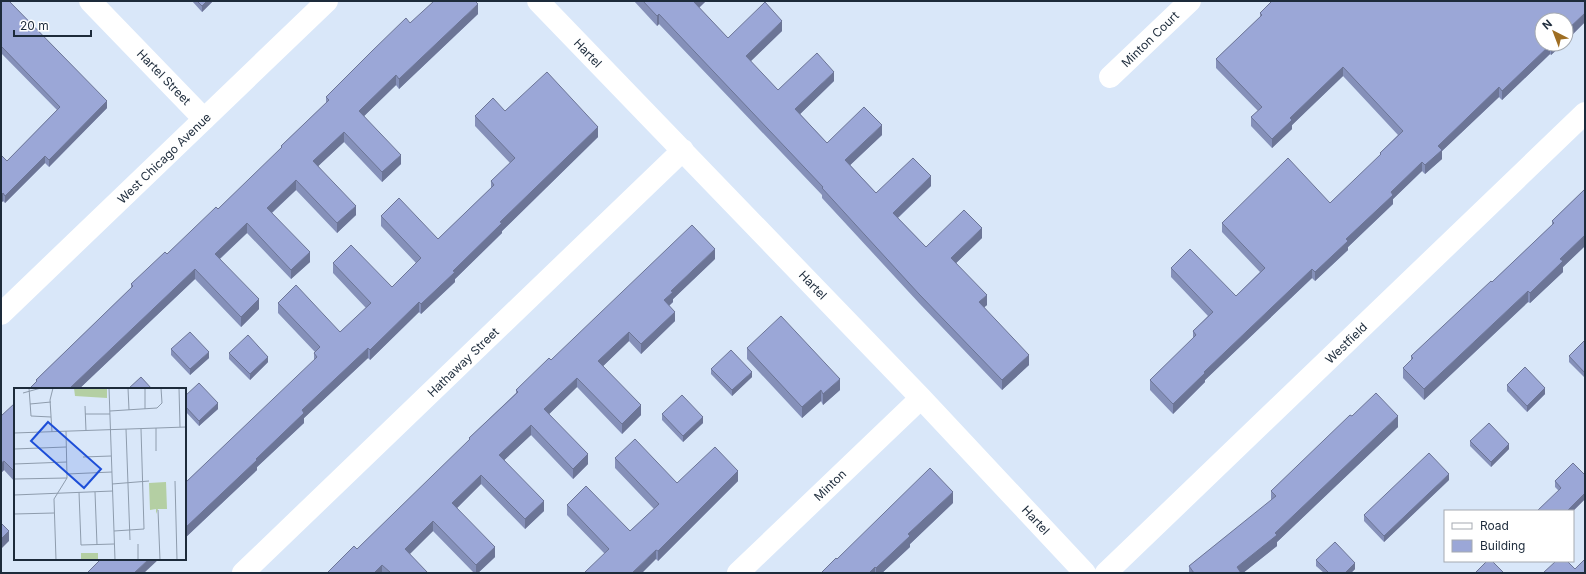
<svg xmlns="http://www.w3.org/2000/svg" width="1586" height="574" viewBox="0 0 1586 574" font-family="Inter,sans-serif">
	<style>
		.lines { fill: none; stroke-linecap: round; stroke-linejoin: round }
		.minor { stroke: #fff; stroke-width: 22 }
		.tertiary { stroke: #fff; stroke-width: 22 }
		.wall { fill: #8590b9 }
		.shaded-wall { fill: #6c7596 }
		.building { fill: #9ba7d7; stroke: #6c7596 }
		.labels { text-anchor: middle; dominant-baseline: central; stroke-width: 4; stroke-linejoin: round; paint-order: stroke }
		.street-label { font-size: 12px; fill: #1d2b3b; stroke: #fff }
		.inset-road { fill: none; stroke: #8e9cad; stroke-width: 1 }
		.view { fill: #1d4ed8; fill-opacity: 0.15; stroke: #1d4ed8; stroke-width: 2 }
		.inset-edge { fill: none; stroke: #1d2b3b; stroke-width: 2 }
	</style>
	<rect width="100%" height="100%" fill="#d9e7f9"/>
	<g class="lines">
		<path class="minor" d="M90 1 204 119
			M538 1 921 398 1085 573
			M1110 77 1190 1
			M243 573 683 150
			M738 573 921 398
			M1106 573 1585 113"/>
		<path class="tertiary" d="M1 314 327 1"/>
	</g>
	<path class="wall" d="M1 1 107 108 49 167 45 163 5 203 3 201 1 203V155L7 161 57 110 1 53Z
		M192 1H213L202 12Z
		M634 1H706L699 8 728 38 782 31 750 61 778 90 834 81 800 114 827 143 882 135 850 165 876 193 931 186 898 218 926 247 982 238 956 263 987 305 984 307 1029 365 1002 390 919 303 822 198V195L659 24 657 26Z
		M1585 1V22L1566 41 1542 44H1563L1551 55 1550 54 1502 100 1499 97 1442 151V159L1425 174 1422 171 1393 199V204L1348 247V250L1315 281 1312 278 1205 380V382L1173 414 1150 390V380L1193 339V331L1208 316 1171 277V268L1236 296 1260 272 1222 232V223L1330 203 1380 156V153L1398 135 1343 76 1292 125V129L1272 148 1251 126V117L1258 111 1216 68V59L1260 17V13Z
		M478 14 399 89 396 85 364 116 401 164 382 182 344 142 318 166 356 215 337 233 296 190 272 213 310 262 291 279 247 233 220 259 259 309 241 327 195 279 79 389H29L36 383V380L131 288V284L167 254 218 209 281 149V146L326 103V97L410 23Z
		M505 111 598 137 502 231V233L455 279V282L421 314 419 312 370 360 368 358 304 418V423L257 467V470L185 538V483L314 361V353L315 352 278 313V303L340 332 366 308 333 273V263L392 287 416 263 381 226V216L438 239 491 188V181L510 163 475 126V116Z
		M1585 189V246L1563 267V272L1530 303 1528 302 1424 400 1403 378V368L1411 360V356L1492 282 1552 225V221Z
		M715 259 673 299V302L669 306 675 321 641 354 629 341 603 366 641 415 622 434 577 387 549 414 588 464 573 479 531 435 504 460 544 511 525 529 481 484 457 508 495 557 478 573H474L433 531 409 554 428 573H327L357 549 469 441V438L516 393V390L551 360Z
		M1585 340V378L1569 362V356Z
		M747 348 840 390 823 405 821 401 802 418 747 359Z
		M171 349 209 358 190 375 171 355Z
		M229 353 268 362 250 380 229 359Z
		M711 369 752 377 732 396 711 374Z
		M1507 385 1545 394 1527 412 1507 391Z
		M185 396 218 409 199 426 185 411Z
		M15 403V482L4 470 1 473Z
		M662 414 703 423 683 442 662 420Z
		M1352 416 1398 427 1277 542V546L1243 573H1189V566L1271 501V491Z
		M1470 441 1509 449 1491 467 1470 446Z
		M615 458 677 483 738 481 658 561 656 559 604 553 567 515V505L630 531 654 509 615 468Z
		M1585 475V499L1573 511 1558 490 1555 487V481Z
		M1449 480 1384 542 1364 521V515Z
		M953 503 910 544V547L882 573H821L837 559Z
		M1316 560 1355 569 1351 573H1324L1316 566Z"/>
	<path class="shaded-wall" d="M207 1H213L202 12V6Z
		M696 1H706L694 12V2Z
		M478 4V14L399 89V79Z
		M1585 13V22L1566 41V31Z
		M659 14V24L657 26V16Z
		M782 21V31L746 66V56Z
		M1553 44H1563L1551 55V46Z
		M1550 45V54L1502 100V91Z
		M1343 67V76L1292 125V129L1272 148V139L1290 118Z
		M834 72V81L795 119V109Z
		M396 75V85L359 121V111Z
		M1499 87V97L1442 151V159L1425 174V165L1438 146Z
		M107 101V108L49 167V160Z
		M882 125V135L845 170V160Z
		M598 127V137L502 231V233L455 279V282L421 314V304L453 271 500 222Z
		M344 132V142L313 171V161Z
		M401 155V164L382 182V172Z
		M45 156V163L5 203V196Z
		M1422 162V171L1393 199V204L1348 247V250L1315 281V272L1391 192Z
		M931 176V186L893 222V213Z
		M296 180V190L267 217V208Z
		M3 193V201L1 203V195Z
		M356 206V215L337 233V223Z
		M247 223V233L215 263V254Z
		M982 228V238L951 268V258Z
		M1585 235V246L1563 267V272L1530 303V293L1560 259Z
		M715 249V259L673 299V302L664 310V300L671 291Z
		M310 252V262L291 279V270Z
		M195 269V279L79 389H71V387Z
		M1312 269V278L1205 380V382L1173 414V404L1204 372Z
		M1528 291V302L1424 400V389Z
		M987 295V305L979 312V302Z
		M259 299V309L241 327V317Z
		M419 302V312L370 360V350Z
		M675 312V321L641 354V344Z
		M629 332V341L598 371V361Z
		M368 348V358L304 418V423L257 467V470L185 538V528L256 459 302 410Z
		M209 352V358L190 375V369Z
		M1029 355V365L1002 390V380Z
		M268 357V362L250 380V374Z
		M752 372V377L732 396V390Z
		M577 378V387L544 419V409Z
		M840 379V390L823 405V394Z
		M1545 388V394L1527 412V406Z
		M821 390V401L802 418V407Z
		M218 403V409L199 426V421Z
		M641 405V415L622 434V424Z
		M1398 416V427L1277 542V546L1243 573H1237V567L1275 533Z
		M703 417V423L683 442V436Z
		M531 425V435L499 465V455Z
		M1509 444V449L1491 467V462Z
		M588 454V464L573 479V469Z
		M4 461V470L1 473V463Z
		M738 471V481L658 561V551Z
		M1449 474V480L1384 542V536Z
		M481 475V484L452 513V503Z
		M953 492V503L910 544V547L882 573H876V568L908 534Z
		M1585 493V499L1573 511H1567Z
		M544 501V511L525 529V519Z
		M433 521V531L405 559V549Z
		M9 531V541L1 549V539Z
		M495 547V557L478 573H476V565Z
		M656 550V559L642 573H632Z
		M149 559H159L144 573H134Z
		M1355 563V569L1351 573H1345Z
		M382 565V573H374Z
		M875 567V573H869Z"/>
	<path class="building" d="M1 1H9L107 101 49 160 45 156 5 196 3 193 1 195V155L7 161 60 107 1 46Z
		M197 1H207L202 6Z
		M434 1H475L478 4 399 79 396 75 359 111 401 155 382 172 344 132 313 161 356 206 337 223 296 180 267 208 310 252 291 270 247 223 215 254 259 299 241 317 195 269 71 387 73 389H29L37 381 36 380 133 286 131 284 165 252 167 254 216 207 218 209 282 147 281 146 329 100 326 97 372 51 406 18 410 23Z
		M643 1H696L694 2 728 38 765 2 782 21 746 56 778 90 817 53 834 72 795 109 827 143 864 107 882 125 845 160 876 193 913 158 931 176 893 213 926 247 964 210 982 228 951 258 987 295 979 302 1029 355 1002 380 919 294 822 188 823 187 659 14 657 16Z
		M1272 1H1585V13L1566 31V20H1542V44H1553L1551 46 1550 45 1502 91 1499 87 1438 146 1442 150 1425 165 1422 162 1391 192 1393 195 1346 239 1348 241 1315 272 1312 269 1204 372 1205 373 1173 404 1150 380 1196 335 1193 331 1213 312 1171 268 1190 249 1236 296 1265 268 1222 223 1288 158 1330 203 1381 154 1380 153 1403 131 1343 67 1290 118 1292 120 1272 139 1251 117 1262 107 1216 59 1262 15 1260 13Z
		M547 72 598 127 500 222 502 223 453 271 455 272 421 304 419 302 370 350 368 348 302 410 304 413 256 459 257 460 185 528V483L317 357 314 353 320 347 278 303 296 285 340 332 371 303 333 263 351 245 392 287 421 258 381 216 399 198 438 239 494 185 491 181 515 158 475 116 493 98 505 111Z
		M1585 189V235L1560 259 1563 261 1530 293 1528 291 1424 389 1403 368 1413 358 1411 356 1491 281 1492 282 1554 223 1552 221Z
		M692 225 715 249 671 291 673 292 664 300 675 312 641 344 629 332 598 361 641 405 622 424 577 378 544 409 588 454 573 469 531 425 499 455 544 501 525 519 481 475 452 503 495 547 476 565 433 521 405 549 428 573H391L382 565 374 573H327L354 546 357 549 470 439 469 438 518 392 516 390 549 358 551 360Z
		M781 316 840 379 823 394 821 390 802 407 747 348Z
		M190 332 209 352 190 369 171 349Z
		M248 335 268 357 250 374 229 353Z
		M1585 340V373L1569 356Z
		M731 350 752 372 732 390 711 369Z
		M1525 367 1545 388 1527 406 1507 385Z
		M141 377 152 389H128Z
		M199 383 218 403 199 421 185 406V396Z
		M1376 393 1398 416 1275 533 1277 535 1237 567 1241 573H1194L1189 566 1276 496 1271 491 1350 415 1352 416Z
		M682 395 703 417 683 436 662 414Z
		M15 403V472L4 461 1 463V416Z
		M1489 423 1509 444 1491 462 1470 441Z
		M635 439 677 483 715 447 738 471 658 551 656 550 632 573H584L609 549 567 505 586 486 630 531 659 504 615 458Z
		M1429 453 1449 474 1384 536 1364 515Z
		M1573 463 1585 475V493L1567 511H1537L1561 488 1555 481Z
		M930 468 953 492 908 534 910 536 876 568 875 567 869 573H821L836 558 837 559Z
		M1 523 9 531 1 539Z
		M1335 542 1355 563 1345 573H1329L1316 560Z
		M101 559H149L134 573H87Z
		M1585 559V573H1543L1556 561H1567L1575 569Z
		M1487 561H1492L1504 573H1475Z"/>
	<g class="labels">
		<g class="street-label">
			<text transform="translate(1150 39) rotate(-44)">Minton Court</text>
			<text transform="translate(588 53) rotate(46)">Hartel</text>
			<text transform="translate(164 77) rotate(46)">Hartel Street</text>
			<text transform="translate(164 158) rotate(-44)">West Chicago Avenue</text>
			<text transform="translate(813 285) rotate(46)">Hartel</text>
			<text transform="translate(1346 343) rotate(-44)">Westfield</text>
			<text transform="translate(463 362) rotate(-44)">Hathaway Street</text>
			<text transform="translate(830 485) rotate(-44)">Minton</text>
			<text transform="translate(1036 520) rotate(47)">Hartel</text>
		</g>
	</g>
	<g transform="translate(14 388)">
		<rect width="172" height="172" fill="#d9e7f9"/>
		<path d="M60 0H93V10L61 8ZM152 94 153 121H144L142 126V121L136 122 135 95ZM67 165H84V172H67Z" fill="#b4cfa3"/>
		<path class="inset-road" d="M15 0 17 28 37 29M95 0 101 172M114 0 115 22M131 0V21M165 0 166 39M9 5 27 0M16 16 37 14M71 18 72 43M96 23 143 20 148 15 147 0M71 26H96M142 40V63M112 41 116 152M38 44 36 12 39 0M0 45 172 39M0 61 52 59M69 69 97 68M0 76 53 74M53 86 98 84M0 91 53 90M161 93 163 172M98 96 135 93M65 104 67 157 100 156M81 104 83 157M0 107 99 103M144 122 146 172M0 126 40 125M100 143 130 141 127 41M124 156V172M42 172 40 111 53 90 52 43"/>
		<path class="view" d="M34 34 87 81 70 100 17 53Z"/>
		<rect width="172" height="172" class="inset-edge"/>
	</g>
	<rect width="1586" height="574" fill="none" stroke="#1d2b3b" stroke-width="4"/>
	<rect x="1444" y="510" width="130" height="52" fill="#ffffff" stroke="#a5aab1"/>
	<rect x="1452" y="523" width="20" height="6" fill="#ffffff" stroke="#a5aab1"/>
	<text x="1480" y="530" font-size="12" fill="#1d2b3b">Road</text>
	<rect x="1452" y="540" width="20" height="12" fill="#9ba7d7" stroke="#a5aab1"/>
	<text x="1480" y="550" font-size="12" fill="#1d2b3b">Building</text>
	<g transform="translate(1554 32) rotate(318)"><circle r="19" fill="#ffffff" stroke="#a5aab1"/>
	<path d="M0-3L7 15L0 10L-7 15Z" fill="#9f6e22"/>
	<text y="-6" font-size="11" font-weight="bold" text-anchor="middle" fill="#1d2b3b">N</text>
	</g>
	<path d="M14 30v6h77v-6" fill="none" stroke="#1d2b3b" stroke-width="2"/>
	<text x="20" y="30" font-size="12" fill="#1d2b3b" stroke="#ffffff" stroke-width="3" paint-order="stroke">20 m</text>
</svg>
